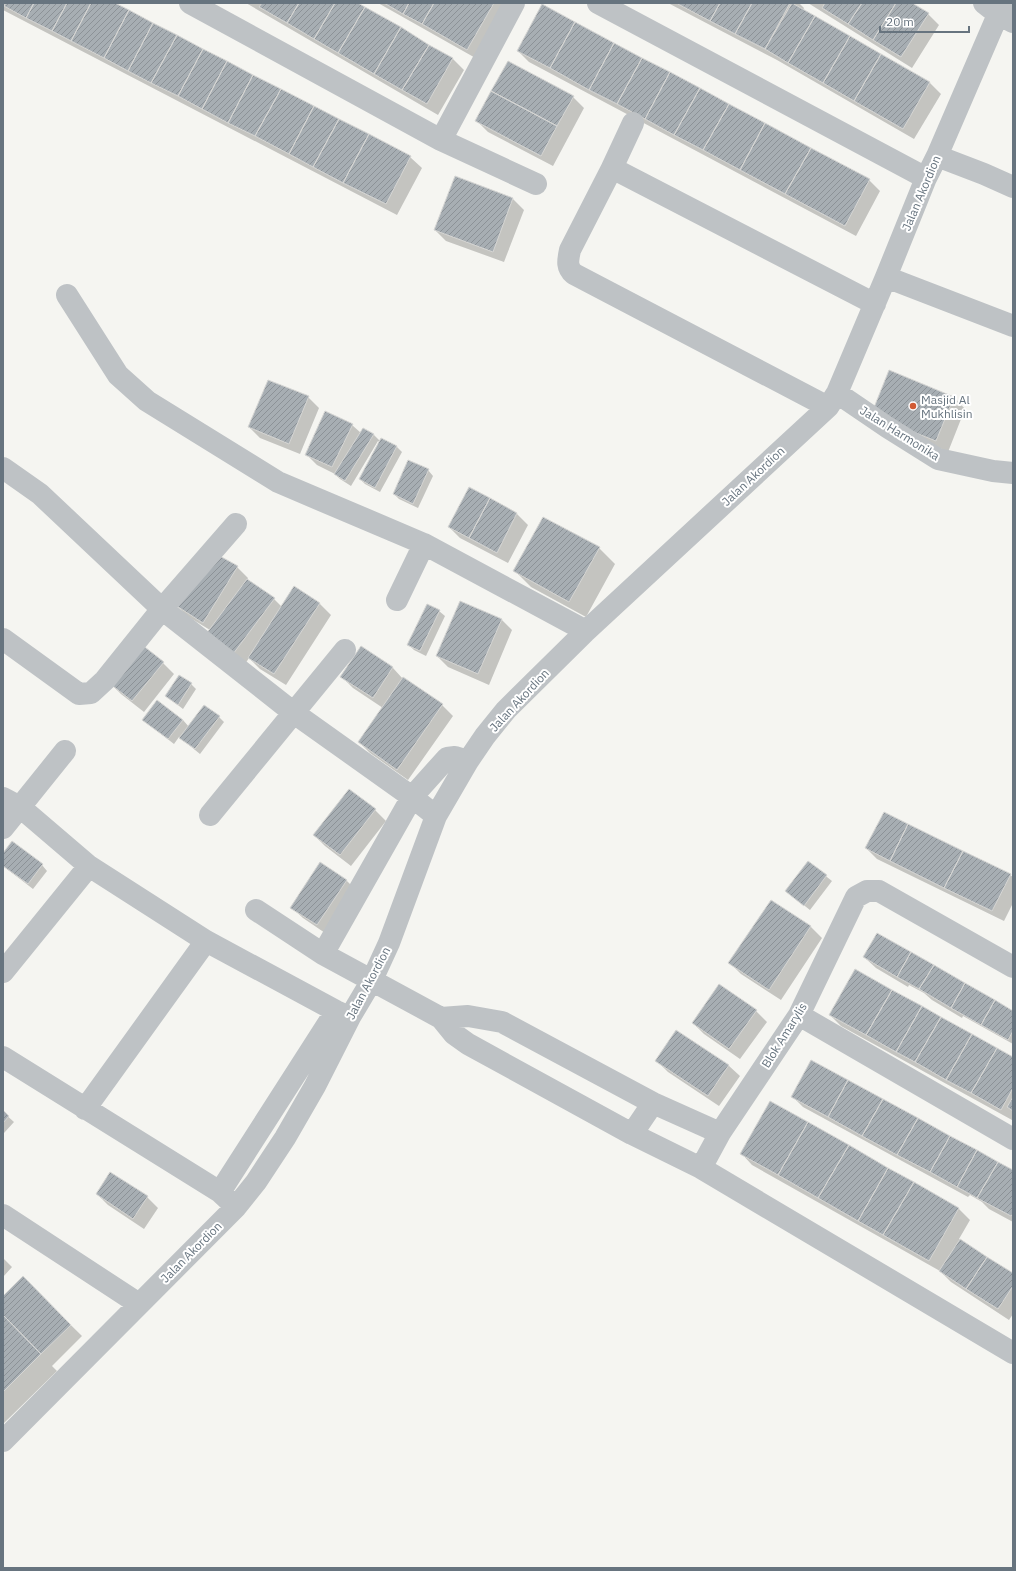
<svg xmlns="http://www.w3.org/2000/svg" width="1016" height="1571" viewBox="0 0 1016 1571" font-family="'IBM Plex Sans',sans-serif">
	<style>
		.shadow { fill: #0003 }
		.building { fill: url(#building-hatch); stroke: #d6d6d4 }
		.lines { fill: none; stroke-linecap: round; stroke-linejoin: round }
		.minor { stroke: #bec2c5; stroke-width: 22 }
		.poi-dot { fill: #d15b35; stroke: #fff; stroke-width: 1.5 }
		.labels { text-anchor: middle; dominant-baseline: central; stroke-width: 4; stroke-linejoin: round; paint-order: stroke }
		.street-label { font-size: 12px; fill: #67747f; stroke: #fff }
		.poi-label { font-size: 12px; fill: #67747f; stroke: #fff; text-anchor: start }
	</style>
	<defs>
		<pattern id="building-hatch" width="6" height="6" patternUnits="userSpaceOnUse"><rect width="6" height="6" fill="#a7aeb3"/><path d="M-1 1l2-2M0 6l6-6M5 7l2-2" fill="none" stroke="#8c9297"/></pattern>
	</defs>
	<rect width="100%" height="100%" fill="#f5f5f1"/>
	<path class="shadow" d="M3 3H113L410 157 422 168 397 215 3 10Z
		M246 3H357L453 59 464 70 438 115Z
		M378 3H511L479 60Z
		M668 3H799L804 8 803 10 930 83 941 94 914 139 777 60Z
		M808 3H911L928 14 939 25 912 68Z
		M518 51 869 180 880 191 856 236 529 62Z
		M573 97 584 108 553 166 488 132 477 121Z
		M513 199 524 210 504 262 446 241 435 230Z
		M308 397 319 408 300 454 260 438 249 427Z
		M954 397 965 409 948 452 872 415Z
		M352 425 361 433 363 429 374 435 380 441 382 439 397 447 402 452 380 492 365 484 360 479 380 442 378 441 351 486 340 479 335 474 317 465 306 454Z
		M428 470 433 476 418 508 399 499 394 494Z
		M469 489 517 514 528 525 508 563 460 538 449 527Z
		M599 548 615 564 586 617 531 587 515 571Z
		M237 567 248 578 247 580 274 599 282 607 294 587 320 604 331 615 286 685 260 669 249 658 245 664 210 630 187 616 176 605Z
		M439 611 445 616 426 656 414 650 409 645Z
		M501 619 512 630 489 685 448 667 437 656Z
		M362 647 393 668 403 679 442 705 453 716 408 780 370 753 359 742 383 708 353 688 342 677Z
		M163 663 174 674 144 712 121 694 110 683Z
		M191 684 196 689 183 709 166 696Z
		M219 717 224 722 200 754 179 737 174 744 143 720H183L189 727Z
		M375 810 386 821 351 866 325 846 314 835Z
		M866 848 1010 875 1013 877V903L1004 921 877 859Z
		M3 855 42 865 47 871 33 889 3 866Z
		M808 862 832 881 810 910 792 896Z
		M346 880 357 891 328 935 303 918 291 907Z
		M771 901 811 927 822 938 781 1000 741 974 730 963Z
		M864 957 1013 1011V1044L963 1016 962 1018 932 1000 924 993 909 985 908 987 876 968Z
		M756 1011 767 1022 740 1059 704 1034 693 1023Z
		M830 1015 1013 1058 1012 1120 841 1026Z
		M657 1061 728 1065 740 1076 719 1106 668 1072Z
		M792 1096 1013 1171V1222L989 1209 982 1202 970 1195 968 1197 803 1107Z
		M770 1102 959 1209 970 1220 959 1239 1013 1274V1314L1009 1320 951 1282 940 1271 752 1165 741 1153Z
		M3 1112 14 1122 4 1133 3 1132Z
		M97 1194 147 1197 158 1208 144 1229 108 1205Z
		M3 1258 12 1267 3 1277Z
		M23 1278 82 1336 52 1366 57 1371 3 1424V1297Z"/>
	<path class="building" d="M6 3H34L26 18 4 6Z
		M34 3H67L52 31 26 18Z
		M67 3H91L71 41 52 31Z
		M91 3H115L129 10 104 58 71 41Z
		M262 3H299L287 23 259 7Z
		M299 3H335L314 39 287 23Z
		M335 3H358L365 7 338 53 314 39Z
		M384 3H409L403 14Z
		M409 3H434L422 24 403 14Z
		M434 3H494L467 50 422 24Z
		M679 3H720L710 21 678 4Z
		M720 3H752L735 34 710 21Z
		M752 3H790L765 49 735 34Z
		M792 3 815 16 788 63 765 49Z
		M825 3H862L848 24 822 8Z
		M862 3H896L873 40 848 24Z
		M896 3H912L929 13 901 57 873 40Z
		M542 4 575 22 550 68 517 51Z
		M365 7 401 27 374 74 338 53Z
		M129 10 153 23 128 71 104 58Z
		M815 16 850 36 823 83 788 63Z
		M575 22 614 43 589 90 550 68Z
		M153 23 177 35 151 83 128 71Z
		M401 27 429 45 402 90 374 74Z
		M177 35 203 49 178 96 151 83Z
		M850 36 881 54 854 101 823 83Z
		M614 43 642 58 617 104 589 90Z
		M429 45 453 58 427 104 402 90Z
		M203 49 227 61 202 109 178 96Z
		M881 54 930 82 903 129 854 101Z
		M642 58 670 72 645 119 617 104Z
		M227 61 253 75 228 123 202 109Z
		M508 61 574 96 557 126 491 91Z
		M670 72 700 88 674 135 645 119Z
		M253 75 281 89 255 136 228 123Z
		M700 88 729 104 703 150 674 135Z
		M281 89 314 106 289 154 255 136Z
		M491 91 557 126 541 156 475 121Z
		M729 104 765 123 740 170 703 150Z
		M314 106 339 119 313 167 289 154Z
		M339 119 369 134 343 183 313 167Z
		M765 123 811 148 785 194 740 170Z
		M369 134 411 156 386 204 343 183Z
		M811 148 870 179 845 226 785 194Z
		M455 176 513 198 493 252 434 230Z
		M889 370 954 397 936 441 871 415Z
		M268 380 309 396 289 444 248 427Z
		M325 411 353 424 332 467 305 455Z
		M363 428 374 434 345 481 334 474Z
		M381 438 397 446 375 488 359 479Z
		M408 460 429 469 413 504 393 494Z
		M469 487 490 498 469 538 448 527Z
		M490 498 517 513 497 553 469 538Z
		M543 517 600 547 569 602 513 571Z
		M216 554 238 566 203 623 175 605Z
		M247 579 275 598 233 654 206 634Z
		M294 586 320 603 274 674 248 658Z
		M460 601 502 619 478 674 436 656Z
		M427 604 440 610 420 651 407 645Z
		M141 644 164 662 132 701 109 683Z
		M361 646 393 667 373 698 340 677Z
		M179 675 192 683 178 705 165 696Z
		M403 677 443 704 397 770 358 742Z
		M157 700 183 720 168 739 142 720Z
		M204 705 220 716 195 749 179 738Z
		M349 789 376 809 340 855 313 835Z
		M884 812 908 824 890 861 865 848Z
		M908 824 963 851 944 888 890 861Z
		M12 841 43 864 28 884 3 866V853Z
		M963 851 1011 874 992 911 944 888Z
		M808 861 827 875 804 906 785 891Z
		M320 862 347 880 317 925 290 908Z
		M771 900 811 926 769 990 728 963Z
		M877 933 911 952 897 977 863 957Z
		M911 952 934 965 919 989 897 977Z
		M934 965 965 983 951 1008 919 989Z
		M855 969 892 990 866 1035 829 1015Z
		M965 983 995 1000 981 1025 951 1008Z
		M719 984 757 1010 729 1049 692 1023Z
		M892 990 922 1006 896 1052 866 1035Z
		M995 1000 1013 1011V1031L1008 1040 981 1025Z
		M922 1006 941 1017 915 1062 896 1052Z
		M941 1017 972 1034 946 1080 915 1062Z
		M676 1030 729 1065 708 1096 655 1061Z
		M972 1034 997 1048 971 1093 946 1080Z
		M997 1048 1013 1057V1088L1001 1110 971 1093Z
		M811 1060 848 1080 828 1117 791 1097Z
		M848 1080 883 1099 862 1136 828 1117Z
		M1013 1097V1111L1007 1107Z
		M883 1099 918 1118 897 1155 862 1136Z
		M770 1101 808 1122 778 1175 740 1154Z
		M3 1110 9 1116 3 1123Z
		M918 1118 950 1136 930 1172 897 1155Z
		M808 1122 849 1145 818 1198 778 1175Z
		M950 1136 977 1150 957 1187 930 1172Z
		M849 1145 888 1168 858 1221 818 1198Z
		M977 1150 998 1162 977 1198 957 1187Z
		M998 1162 1013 1170V1213L1011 1216 977 1198Z
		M888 1168 914 1182 883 1235 858 1221Z
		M110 1172 148 1196 133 1219 96 1194Z
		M914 1182 959 1208 929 1261 883 1235Z
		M960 1239 987 1257 966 1289 939 1271Z
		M987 1257 1013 1273V1286L998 1309 966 1289Z
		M23 1276 71 1325 41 1354 3 1315V1296Z
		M3 1315 41 1354 3 1392Z"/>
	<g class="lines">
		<path class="minor" d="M190 3 441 140 536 184
			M598 3 926 178
			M984 3 998 14 1013 22
			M441 140 514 3
			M937 156 984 174 1013 187
			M612 168 633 123
			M886 277 1013 326
			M67 295 118 375 147 401 278 482 424 544 586 631
			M837 393 887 427 938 459 993 471 1013 473
			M828 407 574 274C566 267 568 260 570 250L612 168 875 304
			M3 468 40 494 162 609 294 713 412 797 436 816
			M397 600 424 544
			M3 639 79 694 91 693 105 680 162 609 236 524
			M3 798 20 807 89 866 206 941 336 1011 350 1017
			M210 815 345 650
			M3 828 65 751
			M256 910 323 954 441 1018 454 1034 468 1044 632 1134 701 1168 1013 1353
			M323 954 412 797 447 758 455 757 468 761
			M3 972 89 866
			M799 1015 1013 1139
			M441 1018 468 1016 502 1022 653 1103 720 1133
			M3 1057 220 1192 236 1207
			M85 1109 206 941
			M632 1134 653 1103
			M701 1168 720 1133 799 1015 856 897 867 891H879L1013 967
			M220 1192 336 1011
			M3 1215 139 1304
			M3 1441 236 1207 256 1182 285 1138 315 1086 350 1017 372 980 389 943 436 816 468 761 485 736 506 710 586 631 828 407 837 393 886 277 926 178 937 156 1003 3"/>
	</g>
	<circle class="poi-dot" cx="913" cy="406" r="4"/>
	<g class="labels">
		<g class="street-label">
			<text transform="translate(921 193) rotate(-67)">Jalan Akordion</text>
			<text transform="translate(900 433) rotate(32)">Jalan Harmonika</text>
			<text transform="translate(753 476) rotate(-43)">Jalan Akordion</text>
			<text transform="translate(519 700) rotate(-47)">Jalan Akordion</text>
			<text transform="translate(368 983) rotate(-62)">Jalan Akordion</text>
			<text transform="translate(784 1035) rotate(-58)">Blok Amarylis</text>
			<text transform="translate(191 1252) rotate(-45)">Jalan Akordion</text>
		</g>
		<g class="poi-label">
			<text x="921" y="399">Masjid Al<tspan x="921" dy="14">Mukhlisin</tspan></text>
		</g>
	</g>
	<rect width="1016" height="1571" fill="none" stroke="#67747f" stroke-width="8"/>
	<path d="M880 26v6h89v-6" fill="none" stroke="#67747f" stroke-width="2"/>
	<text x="886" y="26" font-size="12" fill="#67747f" stroke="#ffffff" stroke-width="3" paint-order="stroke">20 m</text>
</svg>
